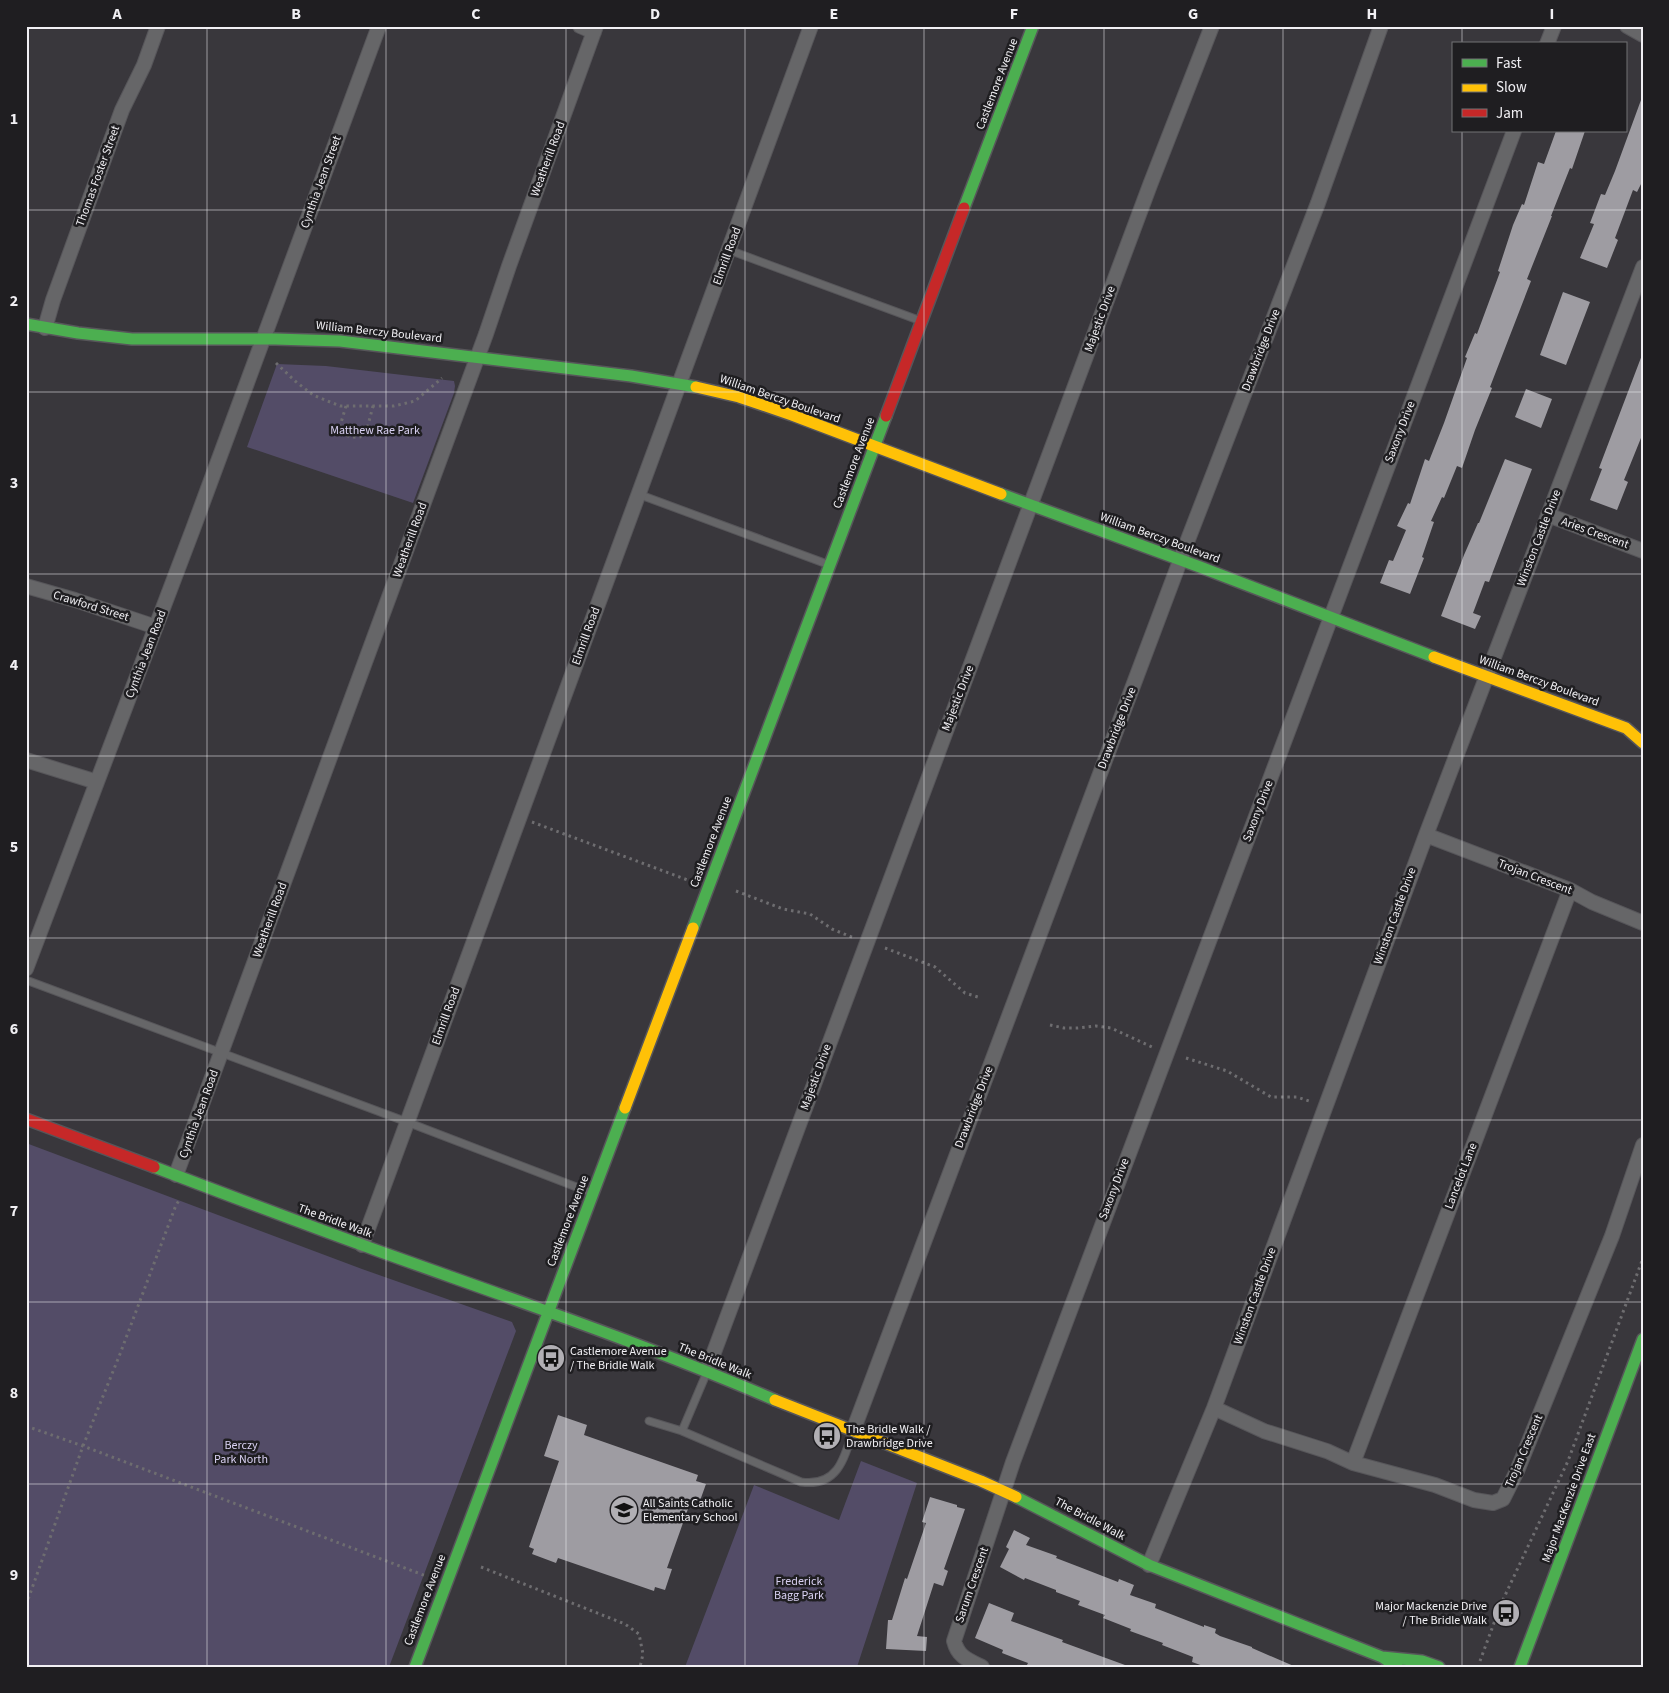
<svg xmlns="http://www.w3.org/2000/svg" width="1669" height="1693" viewBox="0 0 1669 1693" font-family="'Source Sans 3',sans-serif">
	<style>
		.green { fill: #534c67 }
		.building { fill: #9e9ca2 }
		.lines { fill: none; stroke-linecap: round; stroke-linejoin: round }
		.lane-casing { stroke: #57565a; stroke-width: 9 }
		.street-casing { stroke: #57565a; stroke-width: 16 }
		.fast-casing { stroke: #57565a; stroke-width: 14 }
		.slow-casing { stroke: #57565a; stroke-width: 14 }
		.jam-casing { stroke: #57565a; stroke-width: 14 }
		.path { stroke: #6e6d70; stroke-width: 3; stroke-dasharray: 2.5 4; stroke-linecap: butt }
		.lane { stroke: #666668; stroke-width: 7 }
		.street { stroke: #666668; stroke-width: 14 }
		.fast { stroke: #4caf50; stroke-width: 11 }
		.slow { stroke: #ffc107; stroke-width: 11 }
		.jam { stroke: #c62828; stroke-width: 11 }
		.grid { fill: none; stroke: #f1f0f4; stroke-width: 1; stroke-opacity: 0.55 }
		.labels { text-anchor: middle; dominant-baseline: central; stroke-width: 5; stroke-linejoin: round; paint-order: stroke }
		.street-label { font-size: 12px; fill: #f1f0f4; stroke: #1f1e21 }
		.park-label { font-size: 12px; fill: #d9d1f2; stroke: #1f1e21 }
		.poi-label { font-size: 12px; fill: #f1f0f4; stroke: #1f1e21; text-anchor: start }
		.neatline { fill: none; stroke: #f1f0f4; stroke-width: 2 }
		.grid-label { font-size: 16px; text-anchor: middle; font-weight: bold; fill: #f1f0f4 }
	</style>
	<rect width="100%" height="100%" fill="#39373c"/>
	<path class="green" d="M277 364 326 366 454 381 455 386 454 393 413 503 247 447Z
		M26 1143 362 1269 512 1322 516 1331 389 1667H26Z
		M861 1461 917 1483 857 1667H685L754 1485 839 1520Z"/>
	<path class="building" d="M1641 100H1643V180L1637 192 1633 190 1615 238 1618 240 1607 268 1580 258 1594 224 1590 223 1601 194 1605 195 1615 171Z
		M1556 131H1585L1572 169 1570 168 1551 216H1552L1527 279 1531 281 1490 387 1492 388 1475 430 1462 468 1457 466 1444 498 1442 497 1431 521 1434 522 1422 557 1424 558 1410 594 1380 583 1389 560 1393 561 1406 530 1397 526 1408 503 1410 504 1425 459 1429 461 1444 423 1467 358 1465 357 1475 333 1477 334 1500 272 1498 271 1513 225 1522 204 1524 205 1538 162 1544 164Z
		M1563 292 1590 302 1566 365 1540 355Z
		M1642 355 1643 433 1624 480 1628 482 1617 510 1590 500 1602 469 1599 468Z
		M1526 389 1552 399 1541 428 1515 417Z
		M1505 459 1532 469 1489 582 1485 581 1473 613 1481 616 1475 629 1441 616 1464 555 1478 523H1479Z
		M558 1415 587 1425 584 1435 698 1475 696 1481 706 1484 697 1509 689 1506 667 1568 672 1569 665 1590 655 1587 654 1591 558 1558 556 1563 532 1554 534 1549 529 1547 559 1461 544 1456Z
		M930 1497 957 1505V1507L965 1509 944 1569 948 1571 943 1586 934 1583 917 1636 927 1637 926 1651 886 1649 888 1620H892L905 1578 907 1579 926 1523 922 1522Z
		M1014 1530 1030 1538 1026 1545 1057 1556 1056 1558 1082 1568 1118 1582 1119 1579 1134 1585 1130 1595 1156 1604 1155 1608 1204 1627V1625L1216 1629 1215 1633 1220 1636 1252 1647V1648L1296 1667H1206L1192 1662 1193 1657 1162 1645 1163 1643 1130 1631 1131 1629 1103 1618 1105 1615 1078 1605 1080 1601 1056 1592V1590L1025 1578 1024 1580 1000 1567 1009 1549 1006 1547Z
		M989 1603 1014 1613 1011 1621 1063 1640 1062 1642 1125 1665V1667H1026L1028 1663 1002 1653 1003 1650 975 1638Z"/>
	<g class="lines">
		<defs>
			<path id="lane" d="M729 250 921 321
				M638 494 827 564
				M26 980 407 1122 592 1193
				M707 1372 682 1431 801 1482C836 1487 844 1461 852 1433
				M649 1421 682 1431"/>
			<path id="street" d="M580 26 594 32
				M1627 26 1643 35
				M1547 44 1554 26
				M45 328 53 300 122 110 144 65 158 26
				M1548 515 1643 551
				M26 586 75 600 156 627
				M26 760 97 782
				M1426 835 1570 890 1592 902 1643 923
				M26 969 193 529 379 26
				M176 1175 486 334 509 266 596 26
				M362 1245 811 26
				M707 1371 1150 185 1212 26
				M1214 1408 1264 1431 1327 1451 1353 1463 1435 1485 1474 1500 1493 1503 1503 1499 1517 1471 1612 1236 1643 1145
				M853 1431 1189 537 1318 203 1381 26
				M1353 1463 1570 890
				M1149 1565 1214 1408 1426 835 1643 267
				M982 1667C968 1660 958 1657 954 1641L1013 1462 1514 131"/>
			<path id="fast" d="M964 208 1033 26
				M26 324 78 333 132 339H275L340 341 631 376 696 387
				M1001 494 1200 567 1434 657
				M693 928 886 416
				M154 1167C230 1196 307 1225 384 1253 515 1300 647 1345 775 1400
				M1016 1497 1149 1565 1382 1657 1397 1667
				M1382 1657 1422 1661 1439 1667
				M415 1667 625 1108
				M1520 1667 1643 1339"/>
			<path id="slow" d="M696 387 739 397 792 415 1001 494
				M1434 657 1626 728 1643 743
				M625 1108 693 928
				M775 1400 981 1481 1016 1497"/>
			<path id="jam" d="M886 416 964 208
				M26 1119 154 1167"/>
		</defs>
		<use href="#lane" class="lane-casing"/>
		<use href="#street" class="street-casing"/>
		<use href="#fast" class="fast-casing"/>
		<use href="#slow" class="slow-casing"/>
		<use href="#jam" class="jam-casing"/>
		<path class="path" d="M276 363 295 381 313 395 340 406H394L415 401 442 378
			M346 406 340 426C345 436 349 438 360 437L367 429 373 406
			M532 822 693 882
			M736 891 783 909 810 914 832 929 854 938
			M885 948 935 967 965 993 981 998
			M1050 1025 1064 1028H1078L1096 1026 1111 1028 1154 1048
			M1186 1058 1227 1071 1271 1097H1297L1312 1102
			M26 1426 83 1446 426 1576
			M481 1567 625 1624 639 1634 643 1654 640 1667
			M26 1605 83 1446 120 1354 176 1205 180 1199
			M1480 1661 1501 1604 1568 1461 1643 1258"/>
		<use href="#lane" class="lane"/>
		<use href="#street" class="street"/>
		<use href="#fast" class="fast"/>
		<use href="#slow" class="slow"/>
		<use href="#jam" class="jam"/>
	</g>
	<path class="grid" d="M207 26V1667M386 26V1667M566 26V1667M745 26V1667M924 26V1667M1104 26V1667M1283 26V1667M1462 26V44M1462 131V1667M26 210H1643M26 392H1643M26 574H1643M26 756H1643M26 938H1643M26 1120H1643M26 1302H1643M26 1484H1643"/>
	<defs>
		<symbol id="bus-disc" viewBox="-11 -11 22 22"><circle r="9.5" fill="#b1afb4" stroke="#1f1e21"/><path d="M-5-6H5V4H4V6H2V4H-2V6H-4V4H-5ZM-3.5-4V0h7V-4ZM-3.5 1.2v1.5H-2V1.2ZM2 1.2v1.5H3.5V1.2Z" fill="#111"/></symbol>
		<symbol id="school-disc" viewBox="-11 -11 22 22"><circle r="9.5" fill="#b1afb4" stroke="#1f1e21"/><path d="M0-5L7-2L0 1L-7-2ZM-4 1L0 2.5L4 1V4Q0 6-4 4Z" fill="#111"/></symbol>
	</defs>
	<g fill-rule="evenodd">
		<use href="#bus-disc" x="535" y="1342" width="32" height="32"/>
		<use href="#bus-disc" x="811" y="1420" width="32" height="32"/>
		<use href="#school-disc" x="608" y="1494" width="32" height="32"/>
		<use href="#bus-disc" x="1490" y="1597" width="32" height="32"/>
	</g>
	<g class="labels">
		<g class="street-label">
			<text transform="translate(997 84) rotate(-69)">Castlemore Avenue</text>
			<text transform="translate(548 159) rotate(-70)">Weatherill Road</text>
			<text transform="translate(98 176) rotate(-70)">Thomas Foster Street</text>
			<text transform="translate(321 182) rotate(-70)">Cynthia Jean Street</text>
			<text transform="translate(727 256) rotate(-70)">Elmrill Road</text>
			<text transform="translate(1100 319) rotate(-70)">Majestic Drive</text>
			<text transform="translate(379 332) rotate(6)">William Berczy Boulevard</text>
			<text transform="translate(1261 350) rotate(-69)">Drawbridge Drive</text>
			<text transform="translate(780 399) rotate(19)">William Berczy Boulevard</text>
			<text transform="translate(1400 432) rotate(-69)">Saxony Drive</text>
			<text transform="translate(854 463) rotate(-69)">Castlemore Avenue</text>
			<text transform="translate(1595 533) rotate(20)">Aries Crescent</text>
			<text transform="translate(1160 538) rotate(20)">William Berczy Boulevard</text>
			<text transform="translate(1539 538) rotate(-69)">Winston Castle Drive</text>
			<text transform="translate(410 540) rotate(-70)">Weatherill Road</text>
			<text transform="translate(91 606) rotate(17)">Crawford Street</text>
			<text transform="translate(586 636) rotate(-70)">Elmrill Road</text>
			<text transform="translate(146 654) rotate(-69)">Cynthia Jean Road</text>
			<text transform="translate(1539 681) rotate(20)">William Berczy Boulevard</text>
			<text transform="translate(958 698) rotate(-69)">Majestic Drive</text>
			<text transform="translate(1117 728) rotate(-69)">Drawbridge Drive</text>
			<text transform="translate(1258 811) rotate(-69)">Saxony Drive</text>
			<text transform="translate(711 842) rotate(-69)">Castlemore Avenue</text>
			<text transform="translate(1535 877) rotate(21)">Trojan Crescent</text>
			<text transform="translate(1395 916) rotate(-70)">Winston Castle Drive</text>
			<text transform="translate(270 920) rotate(-70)">Weatherill Road</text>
			<text transform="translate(446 1016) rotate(-70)">Elmrill Road</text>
			<text transform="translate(816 1077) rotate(-70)">Majestic Drive</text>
			<text transform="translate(974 1107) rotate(-69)">Drawbridge Drive</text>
			<text transform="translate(199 1114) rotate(-70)">Cynthia Jean Road</text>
			<text transform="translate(1461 1176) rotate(-69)">Lancelot Lane</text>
			<text transform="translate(1114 1189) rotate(-69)">Saxony Drive</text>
			<text transform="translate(335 1221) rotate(20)">The Bridle Walk</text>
			<text transform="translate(568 1221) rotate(-69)">Castlemore Avenue</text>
			<text transform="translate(1255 1296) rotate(-70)">Winston Castle Drive</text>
			<text transform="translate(715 1361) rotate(22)">The Bridle Walk</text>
			<text transform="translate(1524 1451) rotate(-67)">Trojan Crescent</text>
			<text transform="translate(1569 1498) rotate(-70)">Major MacKenzie Drive East</text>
			<text transform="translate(1090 1519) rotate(28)">The Bridle Walk</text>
			<text transform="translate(972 1585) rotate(-71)">Sarum Crescent</text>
			<text transform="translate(425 1600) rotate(-69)">Castlemore Avenue</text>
		</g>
		<g class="park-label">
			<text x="375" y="430">Matthew Rae Park</text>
			<text x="241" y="1445">Berczy<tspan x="241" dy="14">Park North</tspan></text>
			<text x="799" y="1581">Frederick<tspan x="799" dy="14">Bagg Park</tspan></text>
		</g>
		<g class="poi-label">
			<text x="570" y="1351">Castlemore Avenue<tspan x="570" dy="14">/ The Bridle Walk</tspan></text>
			<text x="846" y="1429">The Bridle Walk /<tspan x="846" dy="14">Drawbridge Drive</tspan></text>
			<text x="643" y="1503">All Saints Catholic<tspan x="643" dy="14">Elementary School</tspan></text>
			<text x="1487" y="1606" text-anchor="end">Major Mackenzie Drive<tspan x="1487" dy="14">/ The Bridle Walk</tspan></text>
		</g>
	</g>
	<rect width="1669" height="1693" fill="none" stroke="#1f1e21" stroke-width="55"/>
	<rect x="1452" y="42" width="175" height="90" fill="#1f1e21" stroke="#737275"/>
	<rect x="1462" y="59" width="25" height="8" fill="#4caf50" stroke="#737275"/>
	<text x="1496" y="68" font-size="15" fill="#f1f0f4">Fast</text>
	<rect x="1462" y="84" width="25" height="8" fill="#ffc107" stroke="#737275"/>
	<text x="1496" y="92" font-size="15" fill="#f1f0f4">Slow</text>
	<rect x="1462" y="109" width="25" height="8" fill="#c62828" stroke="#737275"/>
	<text x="1496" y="118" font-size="15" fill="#f1f0f4">Jam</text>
	<rect x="28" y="28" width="1614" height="1638" class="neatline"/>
	<g class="grid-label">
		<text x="117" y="19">A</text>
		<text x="296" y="19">B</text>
		<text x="476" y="19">C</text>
		<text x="655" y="19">D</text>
		<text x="834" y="19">E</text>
		<text x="1014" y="19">F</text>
		<text x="1193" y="19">G</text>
		<text x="1372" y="19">H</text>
		<text x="1552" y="19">I</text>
		<text x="14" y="124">1</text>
		<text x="14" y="306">2</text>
		<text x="14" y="488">3</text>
		<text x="14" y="670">4</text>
		<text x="14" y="852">5</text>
		<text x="14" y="1034">6</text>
		<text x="14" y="1216">7</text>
		<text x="14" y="1398">8</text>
		<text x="14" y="1580">9</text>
	</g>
</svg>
